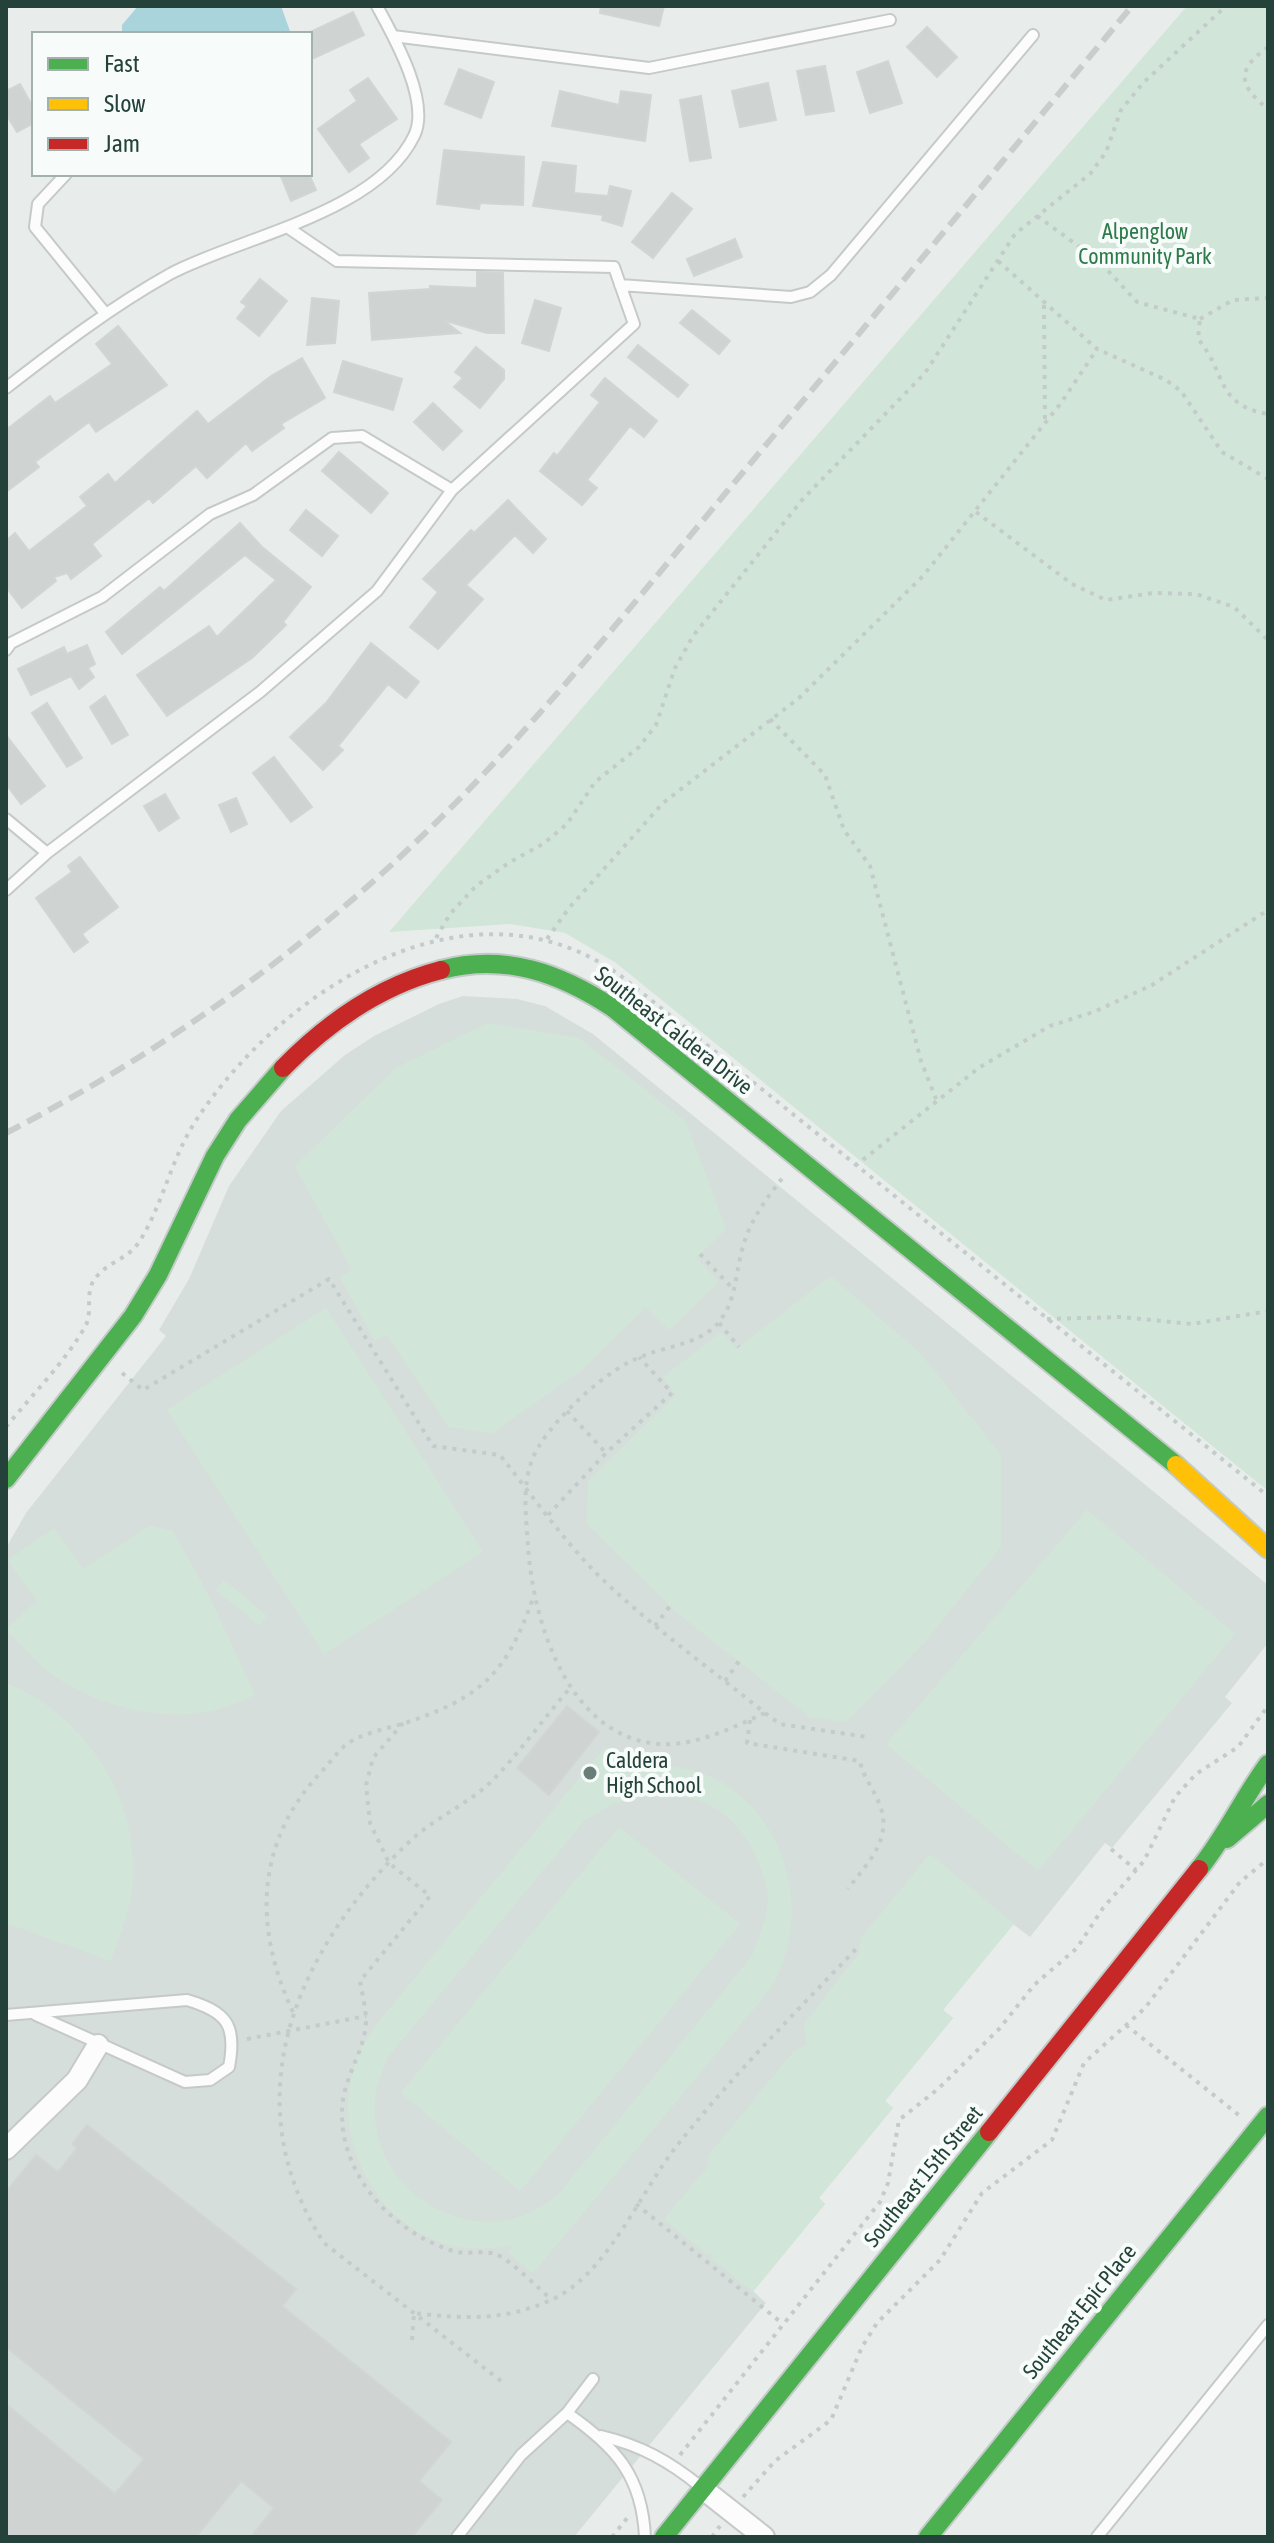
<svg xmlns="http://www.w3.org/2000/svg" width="1274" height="2543" viewBox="0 0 1274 2543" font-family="'Asap Condensed',sans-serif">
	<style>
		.built { fill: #d6dedb }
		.green { fill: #d1e6d8; fill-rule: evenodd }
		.water { fill: #a9d4db }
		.building { fill: #cfd4d2; stroke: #d1d6d4; stroke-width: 2 }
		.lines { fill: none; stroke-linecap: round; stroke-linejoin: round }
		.lane-casing { stroke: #c5cac8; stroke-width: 14 }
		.street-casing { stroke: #c5cac8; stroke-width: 24 }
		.fast-casing { stroke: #c3cbc8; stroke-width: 22 }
		.slow-casing { stroke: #c3cbc8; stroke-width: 22 }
		.jam-casing { stroke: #c3cbc8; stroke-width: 22 }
		.path { stroke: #c3ccca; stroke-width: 4; stroke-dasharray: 4 6; stroke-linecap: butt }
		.lane { stroke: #fcfcfc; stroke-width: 10 }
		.street { stroke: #fcfcfc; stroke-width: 20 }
		.fast { stroke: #4caf50; stroke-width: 18 }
		.slow { stroke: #ffc107; stroke-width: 18 }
		.jam { stroke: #c62828; stroke-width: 18 }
		.rail { stroke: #c9cdcc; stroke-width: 6; stroke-dasharray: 16 8; stroke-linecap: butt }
		.poi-dot { fill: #697e78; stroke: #f7fbf9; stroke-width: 3 }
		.labels { text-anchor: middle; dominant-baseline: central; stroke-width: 8; stroke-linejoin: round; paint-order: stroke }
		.park-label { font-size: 22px; fill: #2d7a4b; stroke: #f7fbf9 }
		.street-label { font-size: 22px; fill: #24423a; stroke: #f7fbf9 }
		.poi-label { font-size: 22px; fill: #24423a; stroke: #f7fbf9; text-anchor: start }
	</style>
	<rect width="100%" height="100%" fill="#e8edeb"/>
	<path class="built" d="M463 996 517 999 545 1006 593 1034 1268 1585V1643L1225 1697 1232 1703 1112 1848 1105 1843 1030 1937 1013 1924 943 2010 953 2018 885 2101 893 2108 819 2198 825 2204 753 2291 766 2303 574 2537H6V1548L26 1513 166 1336 159 1330 189 1279 229 1186 281 1111 345 1055 374 1036 439 1004Z"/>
	<path class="green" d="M1187 6H1268V1491L616 963 565 933 510 924 389 932Z
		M488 1023 579 1038 686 1122 726 1229 696 1258 719 1282 669 1330 646 1307 582 1370 492 1433 449 1427 387 1335 375 1341 340 1277 352 1270 295 1166 396 1068Z
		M831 1276 921 1354 1001 1455V1547L924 1643 846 1722 810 1717 676 1612 587 1524 588 1481 676 1395 663 1377 722 1332 736 1349Z
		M326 1308 483 1552 324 1654 167 1410Z
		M1087 1510 1235 1634 1038 1871 886 1744Z
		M150 1526 173 1531 210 1598 255 1695C242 1700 228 1707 215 1710 160 1723 95 1705 50 1673 34 1661 20 1643 6 1629L37 1601 8 1560 54 1528 83 1569Z
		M224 1580 267 1616 259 1625 216 1590Z
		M6 1683C82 1713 137 1794 133 1877 132 1906 120 1934 111 1961L6 1923Z
		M605 1747 627 1764 621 1773C746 1734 833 1880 771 1988L533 2273 509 2253 513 2246C491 2247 469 2251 447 2244 373 2223 330 2135 356 2062 360 2049 369 2037 376 2025ZM646 1794C696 1792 734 1808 756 1856 761 1868 767 1883 768 1897 768 1918 759 1937 752 1956L557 2196C542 2206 526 2217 507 2220 435 2232 369 2173 375 2100 376 2086 382 2072 387 2058L584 1821 613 1804Z
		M619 1827 740 1924 520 2191 401 2093Z
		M930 1854 1014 1924 943 2010 953 2018 885 2101 893 2108 819 2198 825 2204 753 2292 712 2259 711 2253H705L664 2219 709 2165 708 2156 794 2051 807 2045 804 2024 859 1954 861 1938Z"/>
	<path class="water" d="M138 6H281L291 34H122V25Z"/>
	<path class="building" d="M601 6H664L659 26 600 13Z
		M353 12 364 35 314 58 310 32Z
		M927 27 957 57 937 77 907 47Z
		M888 61 902 103 870 113 857 72Z
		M825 66 834 111 806 115 797 71Z
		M459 69 494 82 481 118 445 104Z
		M368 78 397 119 359 144 369 158 349 172 318 129 357 101 350 90Z
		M768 83 776 120 740 127 732 91Z
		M20 84 34 109V123L17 132 6 114V91Z
		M560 91 619 105 621 91 651 95 645 141 552 126Z
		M701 96 711 158 690 161 680 100Z
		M444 150 524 157 523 205 480 203 479 209 437 204Z
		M543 162 576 166 574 193 608 196 610 186 631 191 622 226 602 220 603 215 533 206Z
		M280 174H309L316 190 291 201Z
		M672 193 692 209 653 258 632 242Z
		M735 239 742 257 694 276 687 259Z
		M477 272 503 273 504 333H487L443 320 460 333 372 340 369 293 430 289V286L477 288Z
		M260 279 287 301 259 336 237 318 247 306 241 302Z
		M312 298 339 301 335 343 307 345Z
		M535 300 561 308 549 351 522 343Z
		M692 310 730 341 719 354 680 323Z
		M118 326 167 385 96 432 89 422 35 462 39 467 6 492V430L50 396 55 403 112 364 96 344Z
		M638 345 688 385 678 397 628 357Z
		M476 347 504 370V379L480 408 454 387 463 378 455 372Z
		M302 358 325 398 281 424 284 428 252 451 246 443 207 478 196 466 153 503 149 498 92 544 101 556 71 579 67 573 54 577 56 581 22 608 6 587V541L15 533 29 551 87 506 80 497 108 474 115 483 197 411 208 424 271 376Z
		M343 361 402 379 393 410 334 392Z
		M605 378 657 421 644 437 630 426 587 480 597 488 582 505 540 471 554 453 557 456 600 402 591 395Z
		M433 403 462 431 443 450 414 422Z
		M339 452 388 493 371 513 322 471Z
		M508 500 546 539 533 553 515 535 466 585 483 599 438 649 410 627 438 592 423 579 471 530 474 533Z
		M306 510 338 536 322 556 290 530Z
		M240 523 262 547 311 587 283 622 286 625 252 658 167 716 137 675 209 626 217 637 276 580 245 555 122 654 106 632 160 587 164 591Z
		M371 643 419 682 406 698 388 684 338 746 343 750 323 770 290 737 326 703Z
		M87 645 95 664 88 668 94 677 79 689 71 676 31 695 18 669 64 647 67 654Z
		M105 696 128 735 112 744 90 707Z
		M47 703 82 758 67 767 32 713Z
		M6 735 45 786 21 804 6 784Z
		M274 757 312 807 291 822 253 773Z
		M165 794 179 818 159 831 144 806Z
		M236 798 247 824 231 832 219 805Z
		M80 857 118 907 82 934 88 942 74 952 36 898 72 872 68 866Z
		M567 1706 599 1732 549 1795 517 1768Z
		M87 2125 296 2289 282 2306 451 2442 419 2481 442 2500 412 2537H251L274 2508 241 2481 196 2537H6V2404L115 2494 144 2459 6 2347V2192L36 2155 58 2172 77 2148 72 2144Z"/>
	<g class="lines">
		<defs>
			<path id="lane" d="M393 36 649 68 890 20
				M66 174 38 204 35 227 105 313
				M620 285 791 297 810 292 831 275 1033 35
				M6 388C59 347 111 307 170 274 239 237 376 214 414 136 431 102 394 37 377 6
				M6 650 11 643 102 597 210 514 253 495 332 438 362 436 452 490
				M6 819 47 853
				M6 890 47 853 260 692 377 591 452 490 634 324 614 267 337 261 290 229
				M6 2015 187 2000C227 2012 237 2025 229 2067L210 2080 185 2082 36 2015
				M567 2413C616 2447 642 2476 645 2537
				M601 2436C640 2445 669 2461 701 2487
				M457 2537 521 2455 567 2413 593 2379
				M1097 2537 1268 2325"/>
			<path id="street" d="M6 2149 77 2080 98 2045
				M703 2489 764 2537"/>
			<path id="fast" d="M441 970C505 953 560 973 613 1008L1176 1465
				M6 1479 133 1316 158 1275 215 1156 238 1120 283 1068
				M1227 1839 1268 1804
				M1199 1869C1226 1836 1243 1798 1268 1764
				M664 2537 989 2132
				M928 2537 1268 2116"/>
			<path id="slow" d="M1176 1465 1268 1549"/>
			<path id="jam" d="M283 1068C327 1023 379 986 441 970
				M989 2132 1199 1869"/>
		</defs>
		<use href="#lane" class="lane-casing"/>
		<use href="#street" class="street-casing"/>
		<use href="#fast" class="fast-casing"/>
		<use href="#slow" class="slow-casing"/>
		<use href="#jam" class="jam-casing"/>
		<path class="path" d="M1268 47C1236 70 1238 85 1268 109
			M1037 216 1099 261 1137 302 1200 319 1198 339C1227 373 1215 405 1268 414
			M998 261 1097 349 1166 380 1181 391 1222 452 1268 479
			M1044 305 1045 422
			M1200 319 1233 300 1268 298
			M976 512 1072 584 1106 600 1153 593 1196 594 1234 607 1268 640
			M770 719 825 775 844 830 870 866 921 1061 936 1099
			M436 938 450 914 476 886 510 862 543 844 567 824 595 782 639 747 656 725 675 668 693 636 802 500 925 373 1015 234 1090 174 1106 152 1121 110 1143 83 1226 6
			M547 939 569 908 663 803 799 698 923 576 1061 403 1097 349
			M855 1166 980 1067 1050 1026 1096 1011 1152 985 1268 910
			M700 1254 734 1290
			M1047 1319 1121 1317 1192 1324 1268 1311
			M719 1323 739 1347
			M122 1373 143 1390 329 1279 433 1446 500 1455C531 1494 561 1537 596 1573 648 1624 708 1667 765 1713 736 1726 706 1741 674 1744 572 1750 533 1625 528 1546 526 1512 520 1477 539 1446 558 1415 608 1368 643 1356 667 1346 701 1344 719 1322 735 1302 735 1279 741 1254 748 1223 765 1200 784 1176
			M567 1411 606 1453
			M6 1427C32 1395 64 1363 85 1327 94 1311 83 1291 97 1276 110 1261 128 1259 139 1242 162 1207 171 1159 195 1122 282 988 471 868 621 976L1268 1496
			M548 1515 606 1453 672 1393 639 1357
			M655 1626 670 1606
			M725 1681 739 1661
			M765 1713 780 1724 867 1737
			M750 1720 747 1743 860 1761C863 1777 873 1788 879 1803 894 1838 868 1862 848 1889
			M403 1723 373 1758 366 1785 370 1823 389 1863 430 1896 360 1981C363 1999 369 2018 364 2036 358 2062 342 2083 342 2112 341 2177 394 2233 453 2251 466 2255 482 2250 495 2254 509 2258 539 2289 552 2300
			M1111 1849 1136 1870
			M293 2012C253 1927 255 1841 323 1770 331 1761 339 1750 348 1743 366 1732 386 1729 405 1723 481 1698 507 1673 533 1598
			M1126 2025 1240 2116
			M247 2039 366 2016
			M636 2204 783 2324
			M412 2340 414 2313C463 2319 505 2321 551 2300 607 2275 639 2194 676 2147 731 2077 794 2014 856 1949
			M501 2381 324 2243C231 2100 296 1950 409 1842 434 1818 467 1805 492 1781 520 1752 544 1718 570 1688
			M680 2455 880 2202 888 2183 899 2120 938 2089 1000 2028 1034 1985 1077 1948 1103 1908 1144 1861 1175 1797 1196 1774 1238 1747 1268 1706
			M743 2497 775 2461 831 2420 862 2347 877 2323 940 2260 982 2193 1052 2140 1084 2063 1145 2008 1240 1882 1268 1859
			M612 2537 628 2517
			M712 2537 720 2526"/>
		<use href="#lane" class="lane"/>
		<use href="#street" class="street"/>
		<use href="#fast" class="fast"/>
		<use href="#slow" class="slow"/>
		<use href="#jam" class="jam"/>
		<path class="rail" d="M6 1133C157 1055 296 957 419 839 535 728 636 600 739 477 871 320 1001 163 1132 6"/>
	</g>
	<circle class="poi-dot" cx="590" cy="1773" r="8"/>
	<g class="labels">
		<g class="park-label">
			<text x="1145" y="231">Alpenglow<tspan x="1145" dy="25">Community Park</tspan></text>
		</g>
		<g class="street-label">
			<text transform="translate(674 1030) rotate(38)">Southeast Caldera Drive</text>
			<text transform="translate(923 2176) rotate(-51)">Southeast 15th Street</text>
			<text transform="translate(1079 2311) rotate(-51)">Southeast Epic Place</text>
		</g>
		<g class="poi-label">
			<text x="606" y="1760">Caldera<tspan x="606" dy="25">High School</tspan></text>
		</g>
	</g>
	<rect width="1274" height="2543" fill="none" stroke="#24423a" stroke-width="16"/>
	<rect x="32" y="32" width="280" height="144" fill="#f7fbf9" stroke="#a3b1ad" stroke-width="2"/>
	<rect x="48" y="58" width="40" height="12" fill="#4caf50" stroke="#a3b1ad" stroke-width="2"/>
	<text x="104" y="72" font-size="24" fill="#24423a">Fast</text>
	<rect x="48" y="98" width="40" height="12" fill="#ffc107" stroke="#a3b1ad" stroke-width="2"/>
	<text x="104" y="112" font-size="24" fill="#24423a">Slow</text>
	<rect x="48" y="138" width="40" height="12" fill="#c62828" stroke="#a3b1ad" stroke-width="2"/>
	<text x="104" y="152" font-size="24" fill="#24423a">Jam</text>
</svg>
